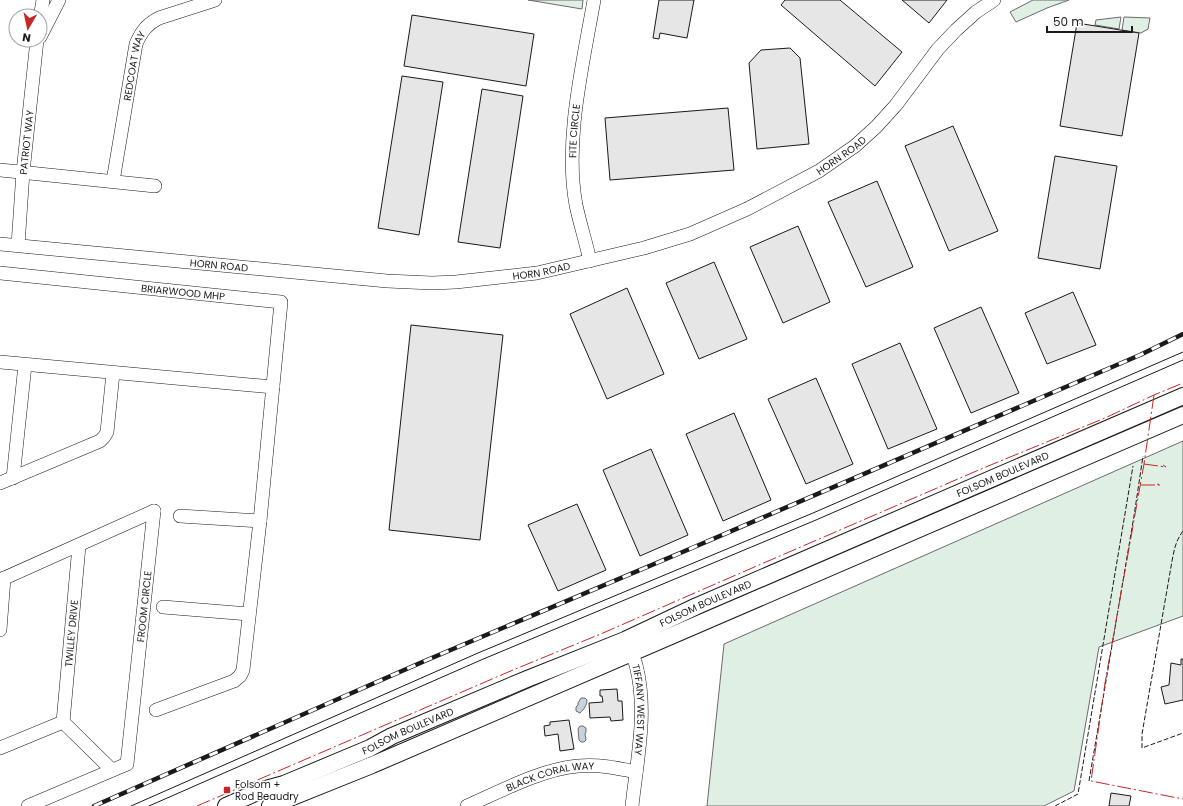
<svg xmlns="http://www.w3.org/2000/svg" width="1183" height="806" viewBox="0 0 1183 806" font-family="Poppins,sans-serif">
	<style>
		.green { fill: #e0efe3; stroke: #6a6a6a }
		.water { fill: #c6d2dc; stroke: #6a6a6a }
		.building { fill: #e6e6e6; stroke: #1a1a1a }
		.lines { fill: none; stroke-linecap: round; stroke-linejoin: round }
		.minor-casing { stroke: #1a1a1a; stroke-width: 14 }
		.major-casing { stroke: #1a1a1a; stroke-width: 18 }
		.minor { stroke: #fff; stroke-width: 13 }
		.major { stroke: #fff; stroke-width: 16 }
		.tram { stroke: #1a1a1a; stroke-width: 1 }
		.rail-casing { stroke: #1a1a1a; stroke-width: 4.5 }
		.rail { stroke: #fff; stroke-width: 3; stroke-dasharray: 9; stroke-linecap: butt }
		.fence { stroke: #1a1a1a; stroke-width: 1; stroke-dasharray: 5 2; stroke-linecap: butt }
		.power { stroke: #c62828; stroke-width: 1; stroke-dasharray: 14 3 2 3; stroke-linecap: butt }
		.poi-dot { fill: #c62828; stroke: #fff; stroke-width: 1.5 }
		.labels { text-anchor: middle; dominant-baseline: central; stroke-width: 3; stroke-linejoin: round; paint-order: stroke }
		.street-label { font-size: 10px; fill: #1a1a1a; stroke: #fff }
		.poi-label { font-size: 10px; fill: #1a1a1a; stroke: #fff; text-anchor: start }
	</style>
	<rect width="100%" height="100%" fill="#fff"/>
	<path class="green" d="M528 0H583L582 9Z
		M1033 0H1069L1047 8 1016 22 1010 12Z
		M1121 17 1119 29 1095 25 1096 20Z
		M1124 17 1150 18 1148 29 1141 33 1122 30Z
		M1183 441V616L1099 647 1074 791 1044 806H707L724 644Z"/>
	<path class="water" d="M581 698H585L587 700C587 705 584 709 580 713L576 711V707L578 705V703Z
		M580 726H583L586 728V732L585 734 586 740 584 742H581L579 740 578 729Z"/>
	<path class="building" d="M659 0H694L687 38 660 33 659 39 653 38Z
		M785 0H840L902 52 875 86 781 5Z
		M902 0H947L929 23Z
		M412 15 534 34 526 86 404 66Z
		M1077 23 1139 33 1122 136 1060 126Z
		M790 48 800 58 809 144 757 149 749 63 761 50Z
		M402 76 443 82 419 235 378 228Z
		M482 89 523 96 500 248 458 242Z
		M728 108 734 170 610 180 605 118Z
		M953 126 998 231 949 251 905 146Z
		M1055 156 1117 166 1100 269 1038 258Z
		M877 181 913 267 866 287 828 202Z
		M798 226 830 302 783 323 750 247Z
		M714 262 747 339 699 359 666 283Z
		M627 288 664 374 607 399 570 314Z
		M1073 292 1096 345 1047 364 1025 313Z
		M981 307 1019 393 971 413 934 328Z
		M411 325 503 335 480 540 389 530Z
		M900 343 937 429 888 449 852 364Z
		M816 378 853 464 806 484 768 399Z
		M734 413 771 500 723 521 686 434Z
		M651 449 688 535 640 556 603 470Z
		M577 504 606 570 558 591 528 525Z
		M1181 659H1183V700L1165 704 1161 687 1169 685 1171 663 1181 665Z
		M617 689 618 701H622L623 720 611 721 610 717 590 718 589 703 603 702 602 696H600V690Z
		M569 720 574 749 560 751 558 734 545 736 544 726 550 725V722Z
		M1111 793 1131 796 1129 806H1109Z"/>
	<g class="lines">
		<defs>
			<g id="minor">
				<path d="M40 18 43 0"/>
				<path d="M40 37 59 0"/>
				<path d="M0 170 155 186"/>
				<path id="s1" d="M113 181 136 44C141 32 147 24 159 18L215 0"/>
				<path id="s2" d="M0 244 387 281 432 283 456 282 537 273 644 248 690 234 747 209 819 171 855 146 876 127 896 105 938 49 956 30 976 12 994 0"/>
				<path id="s3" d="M18 245 23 172 37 40"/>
				<path id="s4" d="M590 261C586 242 580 224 576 205 564 141 583 64 594 0"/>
				<path id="s5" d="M0 273 281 302 260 521 243 670 240 676 234 681 156 710"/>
				<path d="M0 362 273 387"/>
				<path d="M13 478 25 365"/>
				<path d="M0 483 100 441 104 437 107 432 113 373"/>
				<path d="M180 516 260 521"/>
				<path d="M0 580 154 511"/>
				<path d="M163 607 249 614"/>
				<path d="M0 630 4 578"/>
				<path id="s6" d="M627 645C630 652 634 658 636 665 648 711 637 760 632 806"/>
				<path id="s7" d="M63 722 79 546"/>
				<path d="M0 748 63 722 112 770"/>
				<path id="s8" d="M28 806 127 764 154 511"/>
				<path id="s9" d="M467 806C501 791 542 769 578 766 598 764 617 768 636 772"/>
			</g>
			<g id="major">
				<path id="s10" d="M226 806 262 790 284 784 370 748 392 736 527 679 625 640 697 606 1183 396"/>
				<path d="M270 806 372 765 1183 415"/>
			</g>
		</defs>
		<use href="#minor" class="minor-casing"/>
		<use href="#major" class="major-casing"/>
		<use href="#minor" class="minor"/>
		<use href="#major" class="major"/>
		<path class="tram" d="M131 806 478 653 813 513 1183 352
			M149 806 481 660 816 520 1183 360"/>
		<defs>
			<path id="rail" d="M94 806 427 660 692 548 1140 355 1183 334"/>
		</defs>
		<use href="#rail" class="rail-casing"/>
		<use href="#rail" class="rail"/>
		<path class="fence" d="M1183 531C1176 540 1174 550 1172 561L1142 734V748L1183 733
			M1089 781 1134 516 1143 456
			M1055 806 1078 794 1133 466"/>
		<path class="power" d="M1154 395 1144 464 1105 683 1091 781 1183 799
			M1144 464 1166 467 1163 465
			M1141 485H1161L1157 484
			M197 806 513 670 603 633 729 578 981 469 1105 418 1154 395 1183 383"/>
	</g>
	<rect class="poi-dot" x="223" y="786" width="8" height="8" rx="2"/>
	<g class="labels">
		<g class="street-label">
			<text stroke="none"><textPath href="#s1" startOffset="117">REDCOAT WAY</textPath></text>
			<text stroke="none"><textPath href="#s4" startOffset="132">FITE CIRCLE</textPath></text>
			<text stroke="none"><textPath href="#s3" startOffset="103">PATRIOT WAY</textPath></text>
			<text stroke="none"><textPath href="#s2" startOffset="868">HORN ROAD</textPath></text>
			<text stroke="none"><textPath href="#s2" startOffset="220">HORN ROAD</textPath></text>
			<text stroke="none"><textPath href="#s2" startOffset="544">HORN ROAD</textPath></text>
			<text stroke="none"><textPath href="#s5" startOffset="184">BRIARWOOD MHP</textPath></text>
			<text stroke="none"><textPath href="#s10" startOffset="845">FOLSOM BOULEVARD</textPath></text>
			<text stroke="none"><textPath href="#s10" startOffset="521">FOLSOM BOULEVARD</textPath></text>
			<text stroke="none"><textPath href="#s8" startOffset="266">FROOM CIRCLE</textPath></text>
			<text stroke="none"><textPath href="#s7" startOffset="89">TWILLEY DRIVE</textPath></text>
			<text stroke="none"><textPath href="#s6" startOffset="67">TIFFANY WEST WAY</textPath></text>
			<text stroke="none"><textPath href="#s10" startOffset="197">FOLSOM BOULEVARD</textPath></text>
			<text stroke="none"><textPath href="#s9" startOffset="89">BLACK CORAL WAY</textPath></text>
		</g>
		<g class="poi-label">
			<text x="235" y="784">Folsom +<tspan x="235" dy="12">Rod Beaudry</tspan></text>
		</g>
	</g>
	<g transform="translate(28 28) rotate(189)"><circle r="19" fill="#ffffff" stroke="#a3a3a3"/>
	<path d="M0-3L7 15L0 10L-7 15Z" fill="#c62828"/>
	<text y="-6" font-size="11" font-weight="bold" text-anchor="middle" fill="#1a1a1a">N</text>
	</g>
	<path d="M1047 26v6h85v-6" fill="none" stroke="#1a1a1a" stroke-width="2"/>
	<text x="1053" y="26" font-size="12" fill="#1a1a1a" stroke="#ffffff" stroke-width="3" paint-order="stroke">50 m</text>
</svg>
